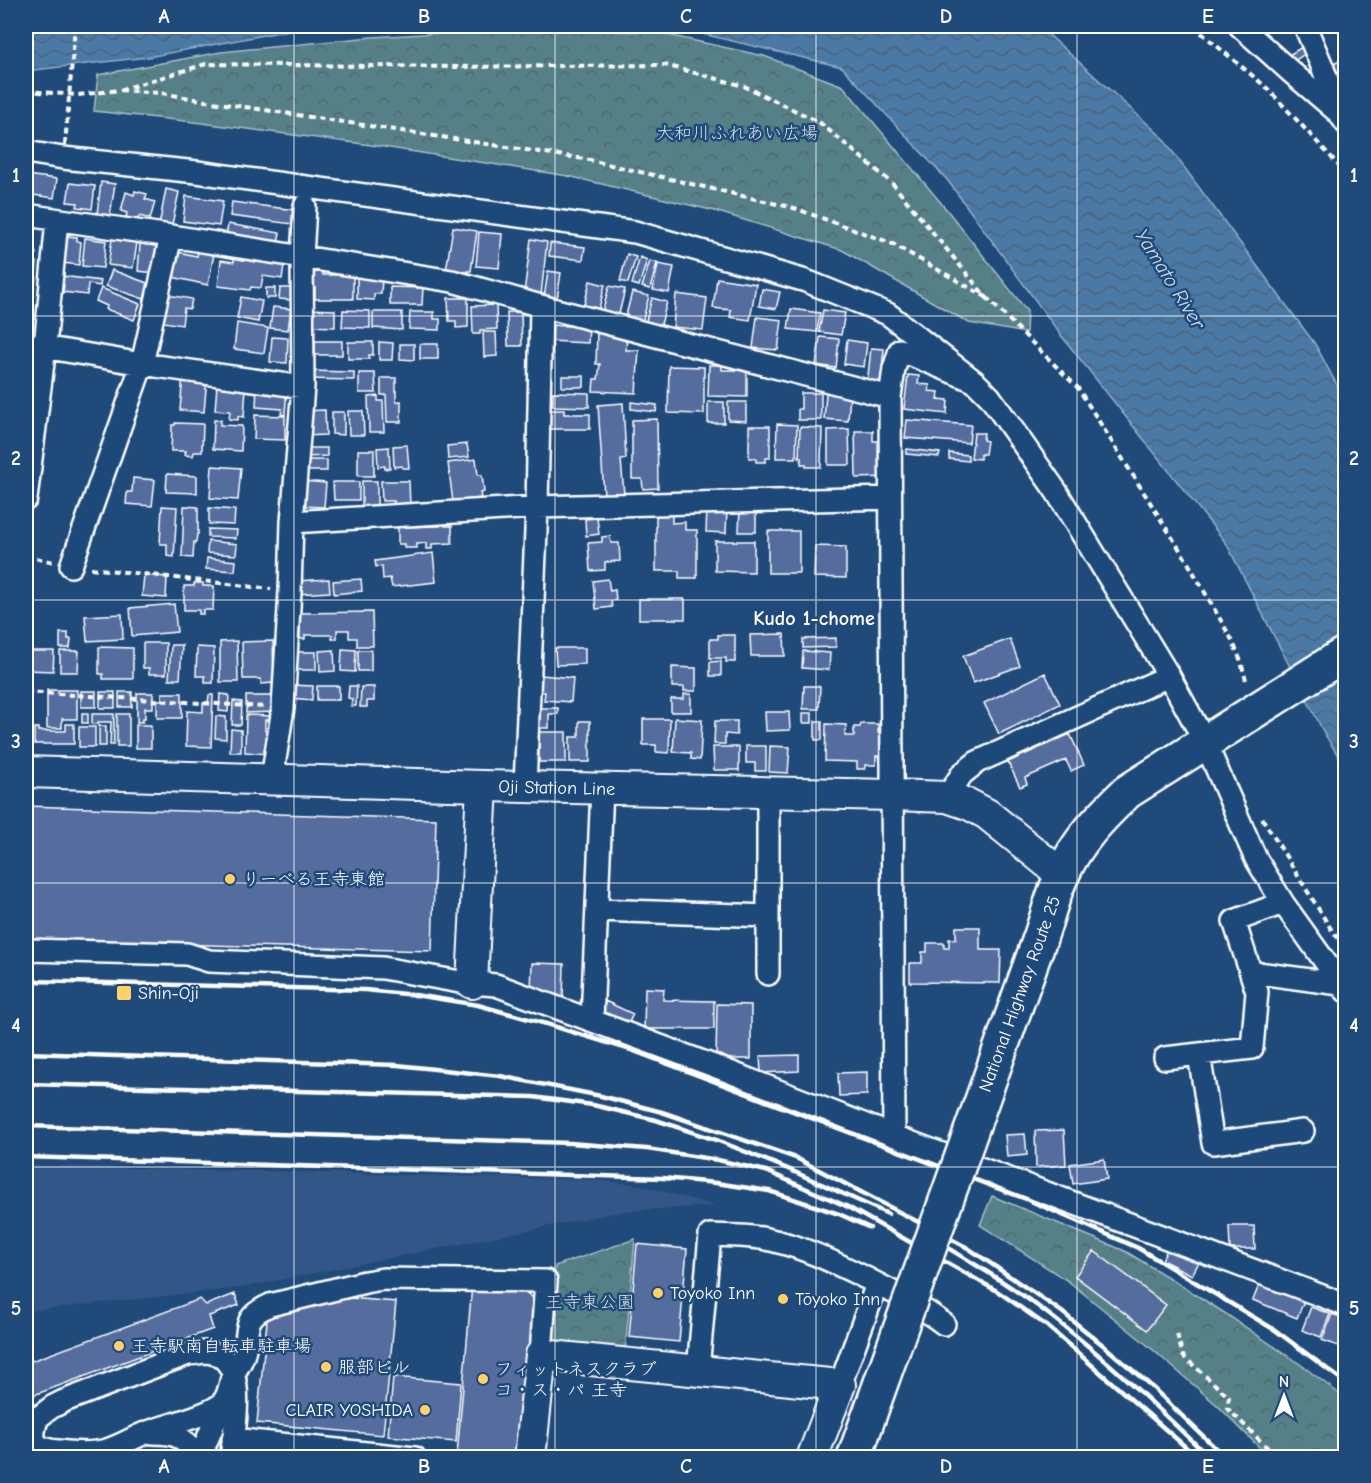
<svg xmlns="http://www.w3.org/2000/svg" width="1371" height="1483" viewBox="0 0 1371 1483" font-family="'Comic Neue','Klee One',sans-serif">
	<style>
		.built { fill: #335787 }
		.forest { fill: url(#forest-crowns); stroke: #aac0c4; stroke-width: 1.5 }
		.water { fill: url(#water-waves); stroke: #94afca; stroke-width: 1.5 }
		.building { fill: #546d9e; stroke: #fff; stroke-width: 1.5 }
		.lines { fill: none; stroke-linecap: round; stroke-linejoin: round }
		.street-casing { stroke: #fff; stroke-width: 26 }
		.secondary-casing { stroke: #fff; stroke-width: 34 }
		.highway-casing { stroke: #fff; stroke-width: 38 }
		.path { stroke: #fff; stroke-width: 4; stroke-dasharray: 6 4.5; stroke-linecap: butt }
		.street { stroke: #1f4a7a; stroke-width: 21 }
		.secondary { stroke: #1f4a7a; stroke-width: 30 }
		.highway { stroke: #1f4a7a; stroke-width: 33 }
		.rail { stroke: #fff; stroke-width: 4.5 }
		.highway-bridge-casing { stroke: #fff; stroke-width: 38; stroke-linecap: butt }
		.path-bridge { stroke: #fff; stroke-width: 4; stroke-dasharray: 6 4.5; stroke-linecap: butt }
		.highway-bridge { stroke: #1f4a7a; stroke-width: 33 }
		.grid { fill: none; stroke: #fff; stroke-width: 1.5; stroke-opacity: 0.55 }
		.poi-dot { fill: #ffd166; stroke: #1f4a7a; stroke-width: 2 }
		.labels { text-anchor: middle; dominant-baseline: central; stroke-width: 5; stroke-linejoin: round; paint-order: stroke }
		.park-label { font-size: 18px; fill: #d5dfe1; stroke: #1f4a7a }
		.street-label { font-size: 18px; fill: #fff; stroke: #1f4a7a }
		.poi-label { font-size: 18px; fill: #fff; stroke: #1f4a7a; text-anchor: start }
		.water-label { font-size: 20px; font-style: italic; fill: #d2dee9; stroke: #1f4a7a }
		.neighbourhood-label { font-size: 20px; font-weight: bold; fill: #fff; stroke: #1f4a7a }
		.neatline { fill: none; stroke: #fff; stroke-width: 2 }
		.grid-label { font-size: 20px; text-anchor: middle; font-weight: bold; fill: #fff }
	</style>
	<defs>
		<pattern id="forest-crowns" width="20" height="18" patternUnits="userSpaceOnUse" patternTransform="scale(1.5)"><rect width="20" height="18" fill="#568088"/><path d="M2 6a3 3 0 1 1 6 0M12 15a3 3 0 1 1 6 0" fill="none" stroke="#51666a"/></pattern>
		<pattern id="water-waves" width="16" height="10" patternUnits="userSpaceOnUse" patternTransform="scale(1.5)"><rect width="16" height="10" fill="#4c79a6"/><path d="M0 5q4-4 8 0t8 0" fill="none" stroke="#4c6279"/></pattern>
	</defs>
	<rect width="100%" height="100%" fill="#1f4a7a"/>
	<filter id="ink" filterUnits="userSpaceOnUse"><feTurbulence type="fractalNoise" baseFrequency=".0167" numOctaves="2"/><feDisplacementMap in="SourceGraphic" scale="12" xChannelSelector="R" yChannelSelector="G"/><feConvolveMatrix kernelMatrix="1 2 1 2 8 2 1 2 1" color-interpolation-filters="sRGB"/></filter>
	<g filter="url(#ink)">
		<path class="built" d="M26 1165 594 1180 640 1185 716 1206 624 1211 240 1288 26 1311Z"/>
		<path class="forest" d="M511 29 654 32 764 56 843 86 947 210 1027 311 1026 333 969 323 842 250 715 211 568 176 371 145 194 122 94 111 98 75 221 52 372 37Z
			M992 1196 1125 1251 1176 1282 1226 1314 1300 1364 1345 1398V1457H1269L1218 1406 1146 1344 1068 1281 980 1225Z
			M635 1239 625 1353 557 1346 548 1338 555 1266Z"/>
		<path class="water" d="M26 26H312L148 57 26 71Z
			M669 26H1039L1161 136 1315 344 1345 400V767L1324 733 1226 543 1060 334 948 181 842 67Z"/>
		<path class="building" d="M1302 47 1306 53 1294 61 1289 55Z
			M1341 60 1346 71V75L1338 78 1332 65Z
			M26 175 57 179 54 198 26 194Z
			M101 182 115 184 110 216 97 214Z
			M70 183 95 186 92 209 77 207 78 203 67 202Z
			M166 189 179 192 171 229 159 226Z
			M135 191 147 194 145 199 155 202 150 219 139 216 138 220 126 217 127 213 121 211 126 192 134 195Z
			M186 196 223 201 219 226 183 221Z
			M232 202 295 210 293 224 230 216Z
			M228 224 280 233 277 246 226 237Z
			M453 227 477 231 471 271H467V274L446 271Z
			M479 232 502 234 499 268 476 266Z
			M66 236 77 237V241L81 242 79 265 63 263Z
			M85 238 106 241 103 268 82 266Z
			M112 239 137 243 133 268 108 265Z
			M531 239 547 242 541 295 524 293Z
			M550 243 585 247 583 260 549 256Z
			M140 244 158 246 155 273 138 271Z
			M198 251 214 254 208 285 172 277 178 252 197 256Z
			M26 252 36 253 34 262H37L36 272 26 271Z
			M627 254 636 257 628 283 620 281Z
			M234 257 284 265 282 279 263 276 261 288 251 287 250 290 218 286 221 260 234 262Z
			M640 257 647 260 639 286 632 284Z
			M650 261 657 263 650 289 642 287Z
			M658 264 674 267 669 293 653 290Z
			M314 269H323V275H353V299H315V288H313Z
			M112 270 150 284 144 299 106 286Z
			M548 271 561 273 557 299 544 298Z
			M26 275 36 277 33 295 26 294Z
			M62 276 101 281 100 286 88 284 87 295 63 292 64 285 61 284Z
			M357 278 382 279 381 294H374V300L357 299Z
			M717 278 756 284 750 320 730 317 731 310 713 308Z
			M590 281 605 285 598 312 583 309Z
			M609 286 625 289 618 318 602 314Z
			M390 287 423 288 422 305H390Z
			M101 288 140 304 134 320 106 309 107 306 96 301Z
			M266 288H275V298H266Z
			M280 288H291V300L279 299Z
			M762 289 780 292 776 309 759 306Z
			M632 292 649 296 642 323 625 319Z
			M162 294 192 299 190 309 184 308 182 325 157 321Z
			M676 294 707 298 703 330 673 327Z
			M26 297 33 299 27 329H26Z
			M241 297 262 301 258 322 237 318Z
			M448 298H468V327L456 328V321H449Z
			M652 298 667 302 660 328 645 324Z
			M496 305 497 329 480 330V334H473L472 306Z
			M273 307 291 309 288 330 270 328Z
			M307 309 335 310V327L307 326Z
			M791 309 820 313 817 332 788 329Z
			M343 310 370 311V328L342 327Z
			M823 310 845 313 841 335 819 332Z
			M373 312H402V330L373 328Z
			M410 312H434V319H440V330L409 329Z
			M507 312H521L522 346H508Z
			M757 317 782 320 778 350 753 348Z
			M237 323 268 328 264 353 234 349Z
			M549 325 589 327 588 343 549 341Z
			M483 332H496L497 356 484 357Z
			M597 332H608V336L627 337 626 350H639L636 393 593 391 594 379H598L600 364H596Z
			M272 337 288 338 287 363 270 362Z
			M820 337 839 339 836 368 816 365Z
			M847 340 867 343 864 367 844 364Z
			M315 341H342V355H315Z
			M348 342H373V355H369V359H348Z
			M379 342 393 343 392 360H379Z
			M400 344H414V360L400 359Z
			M420 344H438V359H420Z
			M871 348 884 349 880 386 867 385Z
			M709 365H722V370H747V397L708 396Z
			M669 366 704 367V414L668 413Z
			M307 371 354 372V380L305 379Z
			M359 373H375L376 393H359Z
			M183 375 207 377 204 412 180 410Z
			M908 375 919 376 918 384 930 385 929 391 939 392 938 399 948 400 947 414 904 409Z
			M562 376H584V387H562Z
			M381 378H396V402L401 401V422H387L386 395H381Z
			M217 385 246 387 244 417 238 416V420L229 419 230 411 215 410Z
			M257 385 287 386 285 415 281 414 282 409 256 407Z
			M553 392 589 393V407L553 406Z
			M801 393H821V420H798V409H801Z
			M826 393 850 395 848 421 824 419Z
			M378 396V401H383L384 432H369L368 397Z
			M631 402 657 405 656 412 631 409Z
			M708 402H724V423H708Z
			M728 402H746V421L728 420Z
			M623 403 626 459 621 460 624 494 604 495 598 405Z
			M325 410 326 435 303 436 302 411Z
			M546 410H564V414H590V429H546Z
			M348 411H363L364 435H349Z
			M332 412H344V435L332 434Z
			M255 415 285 416V440L254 439Z
			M657 419 658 488 643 489 642 479H632V420Z
			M214 420H221L220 425 242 426 241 451 213 449Z
			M907 420 971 425 969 443 905 438Z
			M175 423 203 424 202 452H194L193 456 185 455 186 451H171L172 425H175Z
			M777 424 797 425 796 458H776Z
			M749 426H770V458H766V462H756V458H749Z
			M800 427 822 428 821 467H806V464H801V457H799Z
			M849 429 850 465H828V430Z
			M855 431H873V441H887L888 477 856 478Z
			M974 433H984L983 440 987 441 985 454H981L980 459 971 458Z
			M467 444 469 457 448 459 447 446Z
			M407 445 409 468H402V466L394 467 393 446Z
			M389 447 390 468 385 469V466L378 467 377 448Z
			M304 448H327V456L304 457Z
			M907 449 940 453 939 457 906 454Z
			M358 450H374V476H358Z
			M949 453 968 455V461L949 459Z
			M476 459 478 475H482L484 492 480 493 481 498 453 502 448 463Z
			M302 460H327V471H302Z
			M212 466 241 468 238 500 210 498Z
			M167 474 197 476V493L166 492Z
			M133 478 155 480 152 506 126 504 127 492H132Z
			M302 481 326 483 324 507 301 506Z
			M362 481H377V508H362Z
			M381 481H409L410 507H394V501H382Z
			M333 482H359V500H334Z
			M162 506 177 507 174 557 167 556V544H160Z
			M184 506 198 507V534H197L196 542H194L193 558 182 557Z
			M209 508 235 510 234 525 209 524Z
			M740 508H756V532H739Z
			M707 509 727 510 726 533 706 532Z
			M656 515H672V523L685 522V530H697V578H679V571H656Z
			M597 518 599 534 586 536 585 519Z
			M445 523V526H452V543L432 544V549H426V543L417 544V548H404V544H398V527L440 526V524Z
			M208 529 237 530 236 539H234V538L208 537Z
			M768 531H799V573H768Z
			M610 536 611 543H619L620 561 605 562V570L590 571 588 543 602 542V537Z
			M208 541 237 544 236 555 207 553Z
			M715 541H754V572L715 571Z
			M815 546 846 547V578L814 577Z
			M433 553 436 582 392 587 390 578 383 579 382 566 376 567 375 561Z
			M207 558 236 561 235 571 206 569Z
			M144 575 167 577 166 598 142 596Z
			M329 579 330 592 297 594 296 581Z
			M361 579 362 591 334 594 333 581Z
			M608 579 610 591 615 590 616 600 611 601 612 607 596 609 593 581Z
			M194 583H203V586H214L213 610H203V614H199V610H184V586H194Z
			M639 599H685V619H639Z
			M174 604 177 632 132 636 130 608Z
			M372 612 373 646H357V638H349V630H337V639H332V635H305V639H300V613Z
			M122 614 123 639 87 641 85 616Z
			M60 633H68V639H71L70 648H60Z
			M784 634 785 656H751L750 635Z
			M718 635H735V662H726V658H710V639H718Z
			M836 638V647L803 648V639Z
			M1010 639 1020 666 973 683 963 656Z
			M237 641 238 682H220V642Z
			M273 641 274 683 261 684V679H243L242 642Z
			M143 643H166V674H149V668H143Z
			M171 645H182L180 679H169Z
			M99 647 133 648V679H103V674H99Z
			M197 647 214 648 213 683H205V676H196Z
			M555 648H585V664L556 665Z
			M342 649 356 650 355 672 341 671Z
			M334 650 335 671 320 672 319 651Z
			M358 650H371V671H358Z
			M26 651H54L53 671 26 670Z
			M60 651H79L78 672H60Z
			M803 651 830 653 829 670 802 668Z
			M294 652H316V670H294Z
			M721 661V676H710V662Z
			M672 667 696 668V691H684V687H672Z
			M1045 673 1060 704 999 734 984 703Z
			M541 675 573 678 571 702 544 700 545 692H539Z
			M290 685 313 686 312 700 290 698Z
			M317 686H339V700H317Z
			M349 686H357L356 706H351L352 699 348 698Z
			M804 686H820L819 709H803Z
			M361 687H374V701H367V707H360Z
			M47 690H77V719H62V728H47Z
			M81 691H96V707H81Z
			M100 692H115V708H100Z
			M119 692H132V707H119Z
			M137 693H153V708H145V718H143V722H137Z
			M162 693H182V718H157V700H162Z
			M220 694 229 695 228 712 219 711Z
			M684 694H691V712H671V699H684Z
			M209 695H213L211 747 186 746 187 711 203 712V703H208Z
			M246 696H271L272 712 246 713Z
			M233 701 242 702 241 725H232Z
			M539 708H558V714H549V728H539Z
			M765 712H789L790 730 766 731Z
			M82 713H88V723H82Z
			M803 713H812V723H803Z
			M92 714H114V745H110L111 722H98V724H92Z
			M117 714H129V746H117Z
			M246 715 271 716V720H265V731H270L269 754 245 752Z
			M216 716 226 717V739L215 738Z
			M675 718 702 720 700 760 691 759V753L673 752Z
			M643 719H670L669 753 656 752V745H643Z
			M579 721H590V762H570V737H579Z
			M715 721H737V735L725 734V744H714Z
			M815 721H822V740H815Z
			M66 724H74V744H34V728H38V731H66Z
			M826 724 846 725 845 736H854V727H860L861 724H878V733H883L882 756H876V765H865V769H857V762L825 761Z
			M136 725H151V748H136Z
			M99 726H106V746H99Z
			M79 727H95V747H79Z
			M231 729 241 730V752H230Z
			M539 732H566V762H539Z
			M1070 734 1084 765 1071 771 1066 760 1025 778 1027 784 1020 787 1008 762Z
			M746 746H766V771H755V763H746Z
			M770 746 790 747 788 773 769 772Z
			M713 747H739V771L738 770H714Z
			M26 806 436 819 432 951 26 940Z
			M956 927H980V950H1001L1000 983 910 982V963H922V952H927V943H944V948H949V939H956Z
			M532 963 564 964 563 1001 531 990Z
			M645 988 664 989 663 1000 714 1001V1029H644Z
			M605 1001 633 1014 626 1028 598 1015Z
			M717 1004 751 1005V1059H716Z
			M799 1055V1071L761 1073 760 1056Z
			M867 1072V1095L839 1096 838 1073Z
			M1064 1130 1066 1165 1036 1167 1035 1131Z
			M1025 1134 1027 1155 1007 1157 1005 1135Z
			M1104 1159 1107 1179 1073 1184 1070 1164Z
			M1229 1226H1254L1255 1249H1230Z
			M637 1244 687 1249 679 1342 629 1337Z
			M1169 1246 1199 1262 1192 1275 1162 1260Z
			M1094 1251 1166 1305 1147 1330 1075 1276Z
			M1260 1283 1304 1301 1297 1318 1253 1300Z
			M472 1285 524 1290 534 1300 523 1444 509 1458 457 1455Z
			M235 1294 239 1305 209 1316 213 1329 26 1398V1363L200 1299 206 1305Z
			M350 1298 396 1302 383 1435 257 1423 268 1311Z
			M1311 1307 1330 1314 1321 1337 1302 1330Z
			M1332 1314 1346 1319V1349L1322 1340Z
			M393 1377 461 1383 456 1442 388 1436Z"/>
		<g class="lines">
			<defs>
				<path id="street" d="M1240 26 1291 72 1339 113 1346 123
					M1305 26 1322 66 1339 113
					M26 152 63 158 197 172 635 232 806 281 888 314 974 381
					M26 215 171 236 452 281 541 306 890 397 894 1136
					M26 344 142 364 303 387
					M890 397 894 369 900 350 974 381 990 397 1056 491 1169 676 1205 742 1256 859 1283 903 1346 991
					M26 499 45 347 57 220
					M292 522 537 507 890 498
					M71 566 142 364 171 236
					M272 779 283 708 290 591 292 522 303 387 302 257 305 206
					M525 786 537 507 541 306
					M947 797 962 774 977 762 1169 676
					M597 910 768 916
					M26 950 187 954 209 961 383 968 460 982 496 985 722 1069 894 1136 1346 1305
					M1251 972 1340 984
					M768 974V792
					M592 1020 602 788
					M1199 1054 1213 1143 1303 1131
					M1165 1058 1252 1048 1257 992 1234 921 1283 903
					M698 1370 710 1235C731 1236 754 1235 775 1241 805 1248 833 1262 860 1275 889 1290 918 1304 944 1324
					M840 1385 877 1284
					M38 1417C30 1439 32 1448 57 1451 73 1453 92 1454 107 1450 120 1446 133 1438 145 1433 163 1426 211 1415 222 1403 229 1396 229 1387 232 1378 235 1369 242 1363 244 1353 250 1328 241 1318 270 1305L365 1282 383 1279 546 1281 541 1355
					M27 1426 52 1407 64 1401 188 1354C194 1354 201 1352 207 1352 251 1356 234 1429 231 1458
					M153 1433C174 1433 186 1435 194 1458
					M233 1439 415 1458
					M202 1458 205 1445 222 1404"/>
				<g id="secondary">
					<path id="s1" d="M26 772 482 786 892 795 947 797 968 804 987 814 1062 875"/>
					<path d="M472 983 482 786"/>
					<path d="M530 1458 541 1355 840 1385 812 1458"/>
				</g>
				<path id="highway" d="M1039 941C1047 919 1052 896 1062 875 1077 841 1101 817 1127 792L1346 653"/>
			</defs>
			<use href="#street" class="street-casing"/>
			<use href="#secondary" class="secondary-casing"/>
			<use href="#highway" class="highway-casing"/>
			<path class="path" d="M1193 26 1266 87 1346 173
				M26 91 78 95 120 90 206 64 452 67 665 65 744 86 819 122 892 183 986 297 891 243 794 208 585 159 206 101 162 93 120 90
				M986 297 1078 388 1187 561 1232 640 1240 659 1246 680
				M26 556 54 562
				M91 568 271 589
				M26 692 265 707
				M1262 818 1331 929 1346 948
				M1177 1334 1183 1356 1229 1397 1227 1408 1278 1458"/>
			<use href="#street" class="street"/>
			<use href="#secondary" class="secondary"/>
			<use href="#highway" class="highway"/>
			<path class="rail" d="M33 981 365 990 415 995 478 1005 543 1023 631 1050 1026 1199 1138 1248 1275 1330 1346 1383
				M26 1053 397 1065 500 1076 601 1096 662 1112 796 1158 968 1248 1062 1312 1103 1345 1150 1385 1226 1458
				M26 1084 533 1097 593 1105 656 1120 719 1141 788 1169 888 1214
				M26 1126 570 1143 647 1149 718 1160 766 1171 846 1206 997 1291 1047 1326 1196 1456
				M26 1157 663 1178 716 1183 769 1191 839 1214 870 1228
				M930 1237C973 1263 1017 1289 1056 1320 1110 1362 1160 1410 1210 1458"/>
			<defs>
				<path id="highway-bridge" d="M854 1458 1039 941"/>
			</defs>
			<use href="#highway-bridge" class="highway-bridge-casing"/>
			<path class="path-bridge" d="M65 145 75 26"/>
			<use href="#highway-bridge" class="highway-bridge"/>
		</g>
	</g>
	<path class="grid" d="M294 26V1458M555 26V1458M816 26V1458M1077 26V1458M26 316H1346M26 600H1346M26 883H1346M26 1167H1346"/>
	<g class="poi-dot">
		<circle cx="230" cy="879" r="6"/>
		<rect x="116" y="985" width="16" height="16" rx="3"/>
		<circle cx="658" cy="1293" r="6"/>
		<circle cx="783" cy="1299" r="6"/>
		<circle cx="119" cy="1346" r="6"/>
		<circle cx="326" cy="1367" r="6"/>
		<circle cx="483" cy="1379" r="6"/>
		<circle cx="425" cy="1410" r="6"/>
	</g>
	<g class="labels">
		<g class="park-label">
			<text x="737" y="133">大和川ふれあい広場</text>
			<text x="590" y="1302">王寺東公園</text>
		</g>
		<g class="street-label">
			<text stroke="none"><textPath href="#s1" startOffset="531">Oji Station Line</textPath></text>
			<text transform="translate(1020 994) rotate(-70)">National Highway Route 25</text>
		</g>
		<g class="poi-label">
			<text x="242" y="879">りーべる王寺東館</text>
			<text x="138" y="993">Shin-Oji</text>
			<text x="670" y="1293">Toyoko Inn</text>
			<text x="795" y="1299">Tōyoko Inn</text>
			<text x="131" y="1346">王寺駅南自転車駐車場</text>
			<text x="338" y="1367">服部ビル</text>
			<text x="495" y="1369">フィットネスクラブ<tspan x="495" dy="21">コ・ス・パ 王寺</tspan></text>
			<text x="413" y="1410" text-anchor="end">CLAIR YOSHIDA</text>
		</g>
		<g class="water-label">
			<text transform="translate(1170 279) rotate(58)">Yamato River</text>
		</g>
		<g class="neighbourhood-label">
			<text x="814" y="618">Kudo 1-chome</text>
		</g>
	</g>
	<rect width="1371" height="1483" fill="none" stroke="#1f4a7a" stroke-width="66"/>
	<g transform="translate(1284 1396)" stroke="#1f4a7a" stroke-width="4.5" paint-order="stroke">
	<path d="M0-4.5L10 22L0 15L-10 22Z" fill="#ffffff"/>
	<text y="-9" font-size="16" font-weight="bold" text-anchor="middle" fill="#ffffff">N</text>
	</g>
	<rect x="33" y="33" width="1305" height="1417" class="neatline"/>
	<g class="grid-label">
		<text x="164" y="23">A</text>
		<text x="424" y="23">B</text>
		<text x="686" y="23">C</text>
		<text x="946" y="23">D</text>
		<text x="1208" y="23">E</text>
		<text x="16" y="182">1</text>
		<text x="1354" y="182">1</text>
		<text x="16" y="465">2</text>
		<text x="1354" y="465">2</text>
		<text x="16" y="748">3</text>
		<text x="1354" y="748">3</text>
		<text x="16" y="1032">4</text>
		<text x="1354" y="1032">4</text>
		<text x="16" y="1315">5</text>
		<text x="1354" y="1315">5</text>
		<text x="164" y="1473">A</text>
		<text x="424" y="1473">B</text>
		<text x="686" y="1473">C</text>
		<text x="946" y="1473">D</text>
		<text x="1208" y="1473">E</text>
	</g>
</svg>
